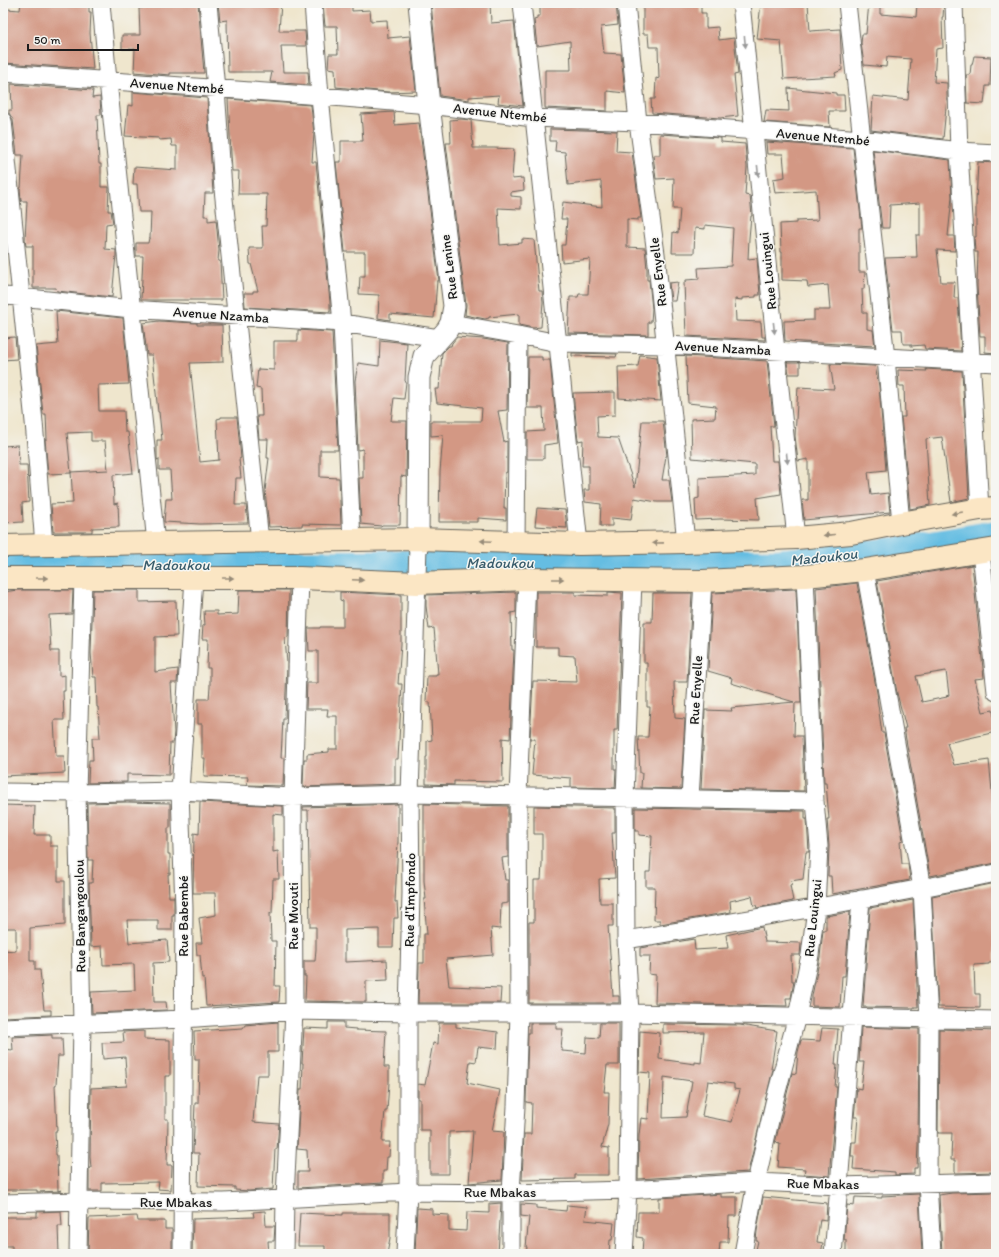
<svg xmlns="http://www.w3.org/2000/svg" width="999" height="1257" viewBox="0 0 999 1257" font-family="Itim,sans-serif">
	<style>
		.lines { fill: none; stroke-linecap: round; stroke-linejoin: round }
		.river { stroke: #65bde2; stroke-width: 26 }
		.building { fill: #d39884; fill-rule: evenodd }
		.minor-casing { stroke: #66635a; stroke-width: 19 }
		.tertiary-casing { stroke: #66635a; stroke-width: 23 }
		.secondary-casing { stroke: #66635a; stroke-width: 24 }
		.minor { stroke: #fff; stroke-width: 17 }
		.tertiary { stroke: #fff; stroke-width: 21 }
		.secondary { stroke: #fbe6c4; stroke-width: 22 }
		.oneway { fill: #999 }
		.oneway2 { fill: #978b78 }
		.labels { text-anchor: middle; dominant-baseline: central; stroke-width: 3; stroke-linejoin: round; paint-order: stroke }
		.street-label { font-size: 14px; fill: #1c1c1c; stroke: #f6f6f2 }
		.water-label { font-size: 15px; font-style: italic; fill: #395c6b; stroke: #f6f6f2 }
	</style>
	<rect width="100%" height="100%" fill="#f6f6f2"/>
	<filter id="ink" filterUnits="userSpaceOnUse"><feTurbulence type="fractalNoise" baseFrequency=".025" numOctaves="2"/><feDisplacementMap in="SourceGraphic" scale="8" xChannelSelector="R" yChannelSelector="G"/><feConvolveMatrix kernelMatrix="1 2 1 2 8 2 1 2 1" color-interpolation-filters="sRGB"/></filter>
	<filter id="wash" filterUnits="userSpaceOnUse"><feTurbulence type="fractalNoise" baseFrequency=".012" numOctaves="4" result="noise"/><feDisplacementMap in="SourceGraphic" scale="16" xChannelSelector="R" yChannelSelector="G"/><feGaussianBlur stdDeviation="0.9" result="paint"/><feColorMatrix in="noise" values="0 0 0 0 0 0 0 0 0 0 0 0 0 0 0 0 0 1.4 0 .05"/><feComposite in="paint" operator="in"/></filter>
	<g filter="url(#wash)">
		<rect width="100%" height="100%" fill="#efe6cd"/>
		<g class="lines">
			<path class="river" d="M3 566 598 561 778 562 896 550 996 533"/>
		</g>
		<g id="blocks">
			<path class="building" d="M21 3H89V12H91L90 33 93 69 4 63 5 50H3V27H6L7 9 20 10Z
				M143 3H198L204 73H170V75L134 72 135 49H122V35H140L139 8H143Z
				M218 3H281L279 31H305L306 46H281L283 72H308L309 85 270 82 272 72H228L227 20 220 21Z
				M332 3H352V11L370 10 371 21 387 20 388 38 410 36 416 91 388 92 336 87 335 69 328 68 329 54H338L337 26H325L323 5H332Z
				M431 3H490L491 23 514 21 523 106 498 103 499 95 469 97V100L440 96Z
				M540 3H577L578 6 601 3H616L618 25 601 27 604 53 621 54 625 93 607 91V111L545 108V70H571L570 41 537 46 534 20 537 19V16H540Z
				M643 3H701V13H706V28L718 27 719 40 734 38 738 74 734 75 738 116 720 118 652 113 651 99H655L656 78 659 79 658 47H649L648 34H643Z
				M761 3H808L810 31 840 29 842 70 835 73 836 76 784 79 781 41 757 39Z
				M869 3H880V14L916 17 917 4H919V3H944L943 17H942L943 48 936 49 934 82 947 83V97L943 139 871 130 873 96 908 100 911 59 887 57 886 67 864 65 861 43 862 34H866Z
				M974 56 991 57 990 86H986L984 104 967 103 966 75H970L971 65H972Z
				M11 84 93 90 92 98 100 97 101 115H97L99 164H101V187H109L108 211H111L113 223 106 224 105 249 116 250V255L112 297 57 291 56 288H33V246H26L25 240 27 201H21L20 188H21L23 155H17L13 120 9 113V110H12Z
				M788 88 836 93V95H844L845 111H829L830 127 764 122 766 110 789 111Z
				M133 92 207 98 213 193H205L204 216H208V221L216 220 219 250 218 261H220L222 300H141L143 256H136V243H148L149 238H150L151 212H139L137 184H133L134 167 177 170V146H172L171 139 159 140V138L125 136 128 105 133 106Z
				M228 99 311 105 314 134 312 162H316L330 302V312L245 307 244 293H253V291H258L251 264H250L249 248H263L262 226H266L267 194H238L239 171H232Z
				M394 112 395 125 419 123 439 281H437L434 318 390 314V320L378 318 379 295 359 294 360 276H365V252H345L336 162H341V141H363L361 114Z
				M461 119 471 120 473 148H494L514 149 512 179 523 178 524 190 511 192V196L521 197V209L498 208 500 245 522 243V239L534 240 539 291H542L543 302 541 327 533 328 519 325V314L489 317V318L485 319 465 315 466 305 446 143H451L450 120Z
				M550 129 617 131 616 151 632 152 641 218H638V220L627 219V247L645 248 647 269V280H649L652 309 651 322H648V335L568 333 570 297H578L579 294H588L590 259 562 262 561 245H565L567 219H561L563 202 602 207 601 181 568 185 565 152 555 151 556 141H550Z
				M660 134 721 138V142L745 144 747 167 745 195 750 196 752 216H751L749 238 748 259 757 258 760 295H756V297L742 298V300L735 299 736 321 761 322 762 337H765V340L686 336 684 282H686V280L699 279 698 268 731 266 733 228 705 225V229L695 228 694 253H672L673 232 678 233 680 209H673L674 178 656 179 653 155H660Z
				M766 142 853 148 862 228H859V272H865L864 289H862L863 313H867V329L873 330 875 346 785 341 784 321 814 320V310H830L828 285 808 287 807 281 782 280V252H781L780 224 796 223V221L818 220 816 190 775 193 773 179 785 177 783 154H767Z
				M873 150 950 160 952 197 948 236H954L955 251 937 250 941 282H955L954 298H958L961 351 925 349 924 345 911 346V344H903L902 330H893L885 258 917 257 916 235H920V203L890 205 889 228H882Z
				M978 162 996 163V353L985 352V336H980L977 286 978 252H975L974 237H976V202Z
				M678 282 675 301H671L669 283Z
				M56 311 123 318 129 384 98 385 99 411H124L125 432H128L133 473 113 475 114 504 118 503 119 527 92 528V532H53L51 504 73 503 71 472 108 470 105 441H91V432L67 433 71 473 48 474 45 439H47L46 414H43L36 346 58 344Z
				M159 321 197 323V325H222L223 362 190 363 200 462 219 460 217 419 221 418V417H237L241 458 239 459 241 478H236L235 505H246L248 523 200 524 164 522 166 499H172L170 470H159V459L157 460V440H162L159 412H158L152 355H147L143 323Z
				M298 330 332 332 338 450H320V477L339 478 341 525 302 524V526L269 527 265 491 269 458H267L268 439H259L257 416H262L261 389 256 388 258 369 274 370V341H298Z
				M15 337 17 359 3 360V338Z
				M457 337 483 339 508 343 507 410 498 411 504 442 507 441V472L505 473 504 508H506V520L478 518V522H439L440 472 443 435 431 436V421H481L482 408 437 403 435 389H439L442 353 449 346H451L452 343Z
				M380 340 407 343 405 381 406 382 404 399 394 398 391 421H407L406 477 401 476 400 525H382L381 526 361 524 359 478H363V449L358 450 355 381 358 363 379 366Z
				M572 353 617 354 616 357 572 356Z
				M640 355 657 357 661 401 619 398 618 367 638 366Z
				M686 356 767 361 774 426H770L772 461H778L781 494 757 498 759 520 720 519 696 520 695 499 699 498V478L755 475V464L692 458 691 419 715 418 716 406 688 403Z
				M528 357H542V360H550L558 443 544 445V459H527V432L544 431 543 408H527Z
				M787 362H800V374H789Z
				M830 364 875 366 879 386 886 470 868 472 871 495 888 493 890 512 804 520 802 500H808V459L798 461 795 436 798 387 834 389Z
				M926 369 962 371 969 498 951 502 942 437 926 439 930 505 910 509 901 417H905L904 386H899L898 370 927 371Z
				M615 392V415L597 416 598 437 618 438 635 487 642 421H663L667 456H666L662 480H669L672 502H657L634 498 631 520 612 518V526H600L601 504 585 502 584 490H589V466H582L583 440 578 441 573 393Z
				M18 445 19 465H27L29 502 22 503 23 522 3 523V446Z
				M537 508 565 510 567 528 535 526Z
				M972 565 984 678 975 679 983 712 993 710 996 732 947 743 954 765 989 760 994 812H996V863L930 876 904 728H906L897 693 877 581ZM946 671 949 695 946 696 947 697 922 702 916 676Z
				M857 583 878 698H877L882 733H884L903 840 900 841 902 864H908L910 880 832 894 831 876H828L829 846 827 819H829L826 783H824L816 588Z
				M796 589 801 703H795L794 736H802L804 791 701 789 705 710 732 711 731 708 794 702 731 683 732 678 708 671 712 593Z
				M18 590H73L72 614 49 615 51 651H59V676L65 675V691H63L64 720H54L56 756H64L65 773 3 776V592Z
				M93 590H139V602L176 601 177 636 155 637V672L178 669 177 683H171L174 732 173 743H170L169 775 127 774V782L88 783 89 760H93L92 738H100L98 707H97L96 677H93L91 653Z
				M239 590H289L288 637 285 638 287 663 285 719H283L281 758H284L283 786 247 785 248 777 204 776 205 758H202V724H198V699H209L210 687V668H207L208 639H202L203 625H205L204 611H217V615L238 614Z
				M340 592 401 595V644L398 684H402L398 759H395V784L303 787 304 759H307V754L329 752V749H337V716H327L328 709H306L307 683H318V651H309L308 628H320V627H343V601L340 600Z
				M516 592V612L511 613 512 650H514L510 739 502 738 503 782 454 781V785L426 784V757H427V741L432 740 430 702H426L427 676H436V674H438L434 628 429 629 426 606V595Z
				M536 592H575V595L608 596V592L622 593 617 730H614V769H616L615 788 571 787V778L532 775 535 739H530L533 681 577 682 575 656 558 655V647H536Z
				M653 593H692L687 682H674L675 718 685 719 681 789 641 788 642 773H640L638 737H648L650 707H647V663H644V622H652Z
				M127 802 170 803V828H168V854H170V874H168L169 897H174V915H172V930H158V920H127L129 943 167 940 169 962 153 963 154 1002H166L167 1010 92 1013 91 992 135 990 134 964 103 965 102 946 91 947 89 883H92L93 860H88L87 803Z
				M200 802 283 806V815L273 814V852L278 851 279 879H273L272 914 270 913 271 941H276L275 986H280L279 1002 206 1006 204 978H202L200 955H197L196 943H202L199 918 216 915 215 893H193L194 833 199 834Z
				M398 804V841L395 902H397L398 918H394L393 947H379V929L345 930V962L387 960 388 980 366 981V1002L305 1001 306 976H304V961H315L316 949V927H310L308 810H303V807Z
				M424 804 508 806V857L502 858 505 880H508V903L501 904 500 929 491 928 493 955 446 959 449 986 501 988 500 1003H418L419 963H424V934H427L424 899H426L424 881Z
				M3 805 35 806 34 835H50V846H58V881H65V925L30 928V961H35V970H40L44 1010H51V1015L3 1017V950L16 951V928H3Z
				M534 806 615 808V833H612L615 878 599 879 600 903H613V926H608L613 996H619V1003H529V922H534V880H541L542 864V834H534Z
				M635 808 805 811V819H807L809 852H806L803 879 791 881 792 884 790 885 793 901 757 908 756 905 754 906 752 896 730 901 731 912 660 924V920H654L655 887H646V872H650L652 836 639 835V831H635Z
				M996 883V962L989 963V964L974 965 975 994H980V1008L938 1007 932 896Z
				M913 900 918 1007H914V1008L863 1007 870 908Z
				M850 912 845 976H842L840 1007 812 1006V996L820 957 823 930H826V916Z
				M762 927 765 942 801 943 800 955H791L792 981H794L791 998H786L787 1006 655 1003 656 975 649 974 650 956H640V948L694 939 695 950 728 948 726 935Z
				M278 1022V1052H268V1075H257L253 1122 279 1124 277 1149H275L273 1189 249 1191 235 1190V1187L198 1186 199 1153H193L195 1103H198L199 1059H195L194 1031 243 1028 245 1025Z
				M328 1022H344V1028L356 1029V1030L386 1031 384 1067H389V1083L387 1111H385L382 1142H390L389 1157H387L386 1171H383V1183L298 1188V1172H308L307 1150 297 1149 300 1089H302L303 1063H302L304 1028 328 1029Z
				M439 1023H456V1027L498 1032 497 1049 478 1047 476 1062 470 1061 467 1083 500 1090 492 1131 504 1132 502 1180 469 1183 473 1131 449 1132V1174H430V1130H420V1099H418V1084L425 1085 433 1043 438 1044Z
				M530 1023H556V1029H563L561 1048H562V1051L586 1053 587 1037 599 1038 600 1023H619V1065H607L604 1092H609L608 1124 602 1147 609 1148V1175H575V1179L522 1180 524 1134H531L532 1103 526 1102 528 1033H530Z
				M663 1024 740 1025 777 1031 771 1069H773L748 1172 638 1179 639 1135 641 1118 648 1119 650 1073 639 1072 640 1031 660 1033 659 1059 695 1064V1062L701 1063 704 1032 663 1033ZM664 1077 692 1081 686 1117 663 1118ZM708 1081 734 1084V1089L740 1090 732 1122 702 1116Z
				M861 1027 919 1029 918 1145 917 1168H914V1174L895 1175V1172L853 1169 854 1156H851L852 1142H856L858 1117H854L857 1088 861 1089 864 1062H859Z
				M822 1028 838 1029 835 1065H837L835 1087H837L829 1176 804 1174 805 1169 778 1167 780 1144 775 1143 792 1073 796 1074 798 1052 801 1040 820 1041Z
				M939 1029 996 1031V1172L955 1173V1160H951L952 1133H938Z
				M144 1031V1039L170 1040V1076H165V1119H168L167 1165H172L171 1190 158 1189 159 1182 102 1183V1191H89V1168H91L90 1157 91 1088 127 1086 125 1057 103 1059 102 1043 124 1042 123 1032Z
				M52 1035V1038H62L63 1056H58L56 1085H55L57 1131H55L56 1155H57L58 1191 61 1190V1191L37 1192V1190H3V1049L13 1050 12 1037Z
				M996 1192V1254H942L939 1195 952 1193Z
				M721 1194V1197H737V1216H729L728 1242H720L719 1254H642L643 1238 637 1237 638 1212H659V1198Z
				M919 1194 922 1254H846V1240H844L847 1205 854 1206 855 1197 882 1198V1196Z
				M763 1197 827 1203 826 1220 820 1219 817 1242 823 1243 821 1254H755L758 1241H756L757 1231Z
				M501 1203 498 1254H415L417 1208 432 1209V1214L449 1215V1230L466 1231 467 1212 489 1213V1204Z
				M521 1204 536 1205V1208L566 1211 567 1205 587 1207 585 1220 614 1223 612 1240H610L609 1254H526L527 1247H526L529 1217 521 1216Z
				M61 1211 62 1226H58L59 1254H12V1246H3V1217H37V1212Z
				M265 1211 266 1226H275L274 1241H268L269 1254H192L193 1219 254 1217 253 1212Z
				M300 1213 343 1215V1213H390V1238L387 1254 344 1253V1254H325V1246H298Z
				M137 1216 138 1221H165V1229H172V1254H88L89 1218Z"/>
		</g>
	</g>
	<g filter="url(#ink)">
		<use href="#blocks" fill-opacity="0" stroke="#66635a" stroke-width="1"/>
		<g class="lines">
			<defs>
				<path id="minor" d="M101 3 108 81 156 543
					M208 3 216 89 223 189 260 541
					M313 3 320 96 342 323 352 541
					M522 3 579 544
					M626 3 638 122 656 254 686 542
					M741 3 776 351 796 538
					M847 3 886 358 901 523
					M954 3 959 151 980 509
					M3 73 320 96 429 105 533 118 638 122 862 139 959 151 996 153
					M3 121 34 422 44 545
					M3 296 20 297 131 309 342 323 439 338
					M451 323 518 335 558 343 666 345 996 363
					M516 542 518 335
					M981 552 996 692
					M865 570 922 888 929 1019 928 1182 932 1254
					M3 792 77 793 180 791 293 797 410 794 815 801
					M690 798 703 581
					M626 940C749 919 873 899 996 873
					M3 1027 183 1019 294 1011 408 1013H630L996 1020
					M3 1203 80 1201 224 1202 408 1192 511 1193 628 1190 756 1182 839 1186 996 1182
					M78 1254 82 1023 77 793 83 578
					M182 1254 184 908 180 791 194 578
					M284 1254 285 1198 294 1011 293 797 300 578
					M405 1254 408 1192V1013L411 893 410 794 418 546
					M511 1254V1193L516 1106 519 1012 518 796 527 579
					M624 1254 628 1190 630 1013 626 940 625 797 633 580
					M743 1254 756 1182 774 1103 797 1016 810 955 816 908 819 846 815 801 805 576
					M833 1254 839 1186 861 899"/>
				<path id="tertiary" d="M418 546 419 377 424 356 447 330 451 323 454 306 429 105 419 3"/>
				<path id="secondary" d="M3 546 156 543 418 539 579 544 686 542 796 538 851 533 901 523 980 509 996 508
					M3 578H300L417 583 527 579 703 581 805 576 865 570 996 549"/>
			</defs>
			<use href="#minor" class="minor-casing"/>
			<use href="#tertiary" class="tertiary-casing"/>
			<use href="#secondary" class="secondary-casing"/>
			<use href="#minor" class="minor"/>
			<use href="#tertiary" class="tertiary"/>
			<use href="#secondary" class="secondary"/>
		</g>
		<defs><path id="oneway-solid" d="M-6-.8H1V-3.2L6.5 0L1 3.2V.8H-6Z"/></defs>
		<g class="oneway">
			<use href="#oneway-solid" transform="translate(745 42) rotate(84)"/>
			<use href="#oneway-solid" transform="translate(758 171) rotate(84)"/>
			<use href="#oneway-solid" transform="translate(774 328) rotate(84)"/>
			<use href="#oneway-solid" transform="translate(787 458) rotate(84)"/>
		</g>
		<g class="oneway2">
			<use href="#oneway-solid" transform="translate(957 513) rotate(170)"/>
			<use href="#oneway-solid" transform="translate(829 535) rotate(175)"/>
			<use href="#oneway-solid" transform="translate(486 541) rotate(-178)"/>
			<use href="#oneway-solid" transform="translate(658 543) rotate(179)"/>
			<use href="#oneway-solid" transform="translate(42 578)"/>
			<use href="#oneway-solid" transform="translate(228 578)"/>
			<use href="#oneway-solid" transform="translate(558 579)"/>
			<use href="#oneway-solid" transform="translate(358 580) rotate(2)"/>
		</g>
	</g>
	<g class="labels">
		<g class="street-label">
			<text transform="translate(177 86) rotate(4)">Avenue Ntembé</text>
			<text transform="translate(500 113) rotate(6)">Avenue Ntembé</text>
			<text transform="translate(823 137) rotate(5)">Avenue Ntembé</text>
			<text transform="translate(449 267) rotate(-97)">Rue Lenine</text>
			<text transform="translate(768 271) rotate(-96)">Rue Louingui</text>
			<text transform="translate(658 272) rotate(-97)">Rue Enyelle</text>
			<text transform="translate(221 315) rotate(4)">Avenue Nzamba</text>
			<text transform="translate(723 348) rotate(3)">Avenue Nzamba</text>
			<text transform="translate(696 690) rotate(-87)">Rue Enyelle</text>
			<text transform="translate(410 900) rotate(-89)">Rue d'Impfondo</text>
			<text transform="translate(80 916) rotate(-91)">Rue Bangangoulou</text>
			<text transform="translate(183 916) rotate(-90)">Rue Babembé</text>
			<text transform="translate(293 916) rotate(-90)">Rue Mvouti</text>
			<text transform="translate(813 918) rotate(-84)">Rue Louingui</text>
			<text transform="translate(823 1184) rotate(1)">Rue Mbakas</text>
			<text x="500" y="1192">Rue Mbakas</text>
			<text x="176" y="1202">Rue Mbakas</text>
		</g>
		<g class="water-label">
			<text transform="translate(824 557) rotate(-6)">Madoukou</text>
			<text x="500" y="563">Madoukou</text>
			<text x="176" y="565">Madoukou</text>
		</g>
	</g>
	<rect width="999" height="1257" fill="none" stroke="#f6f6f2" stroke-width="16"/>
	<path d="M28 44v6h110v-6" fill="none" stroke="#1c1c1c" stroke-width="2"/>
	<text x="34" y="44" font-size="12" fill="#1c1c1c" stroke="#f6f6f2" stroke-width="3" paint-order="stroke">50 m</text>
</svg>
